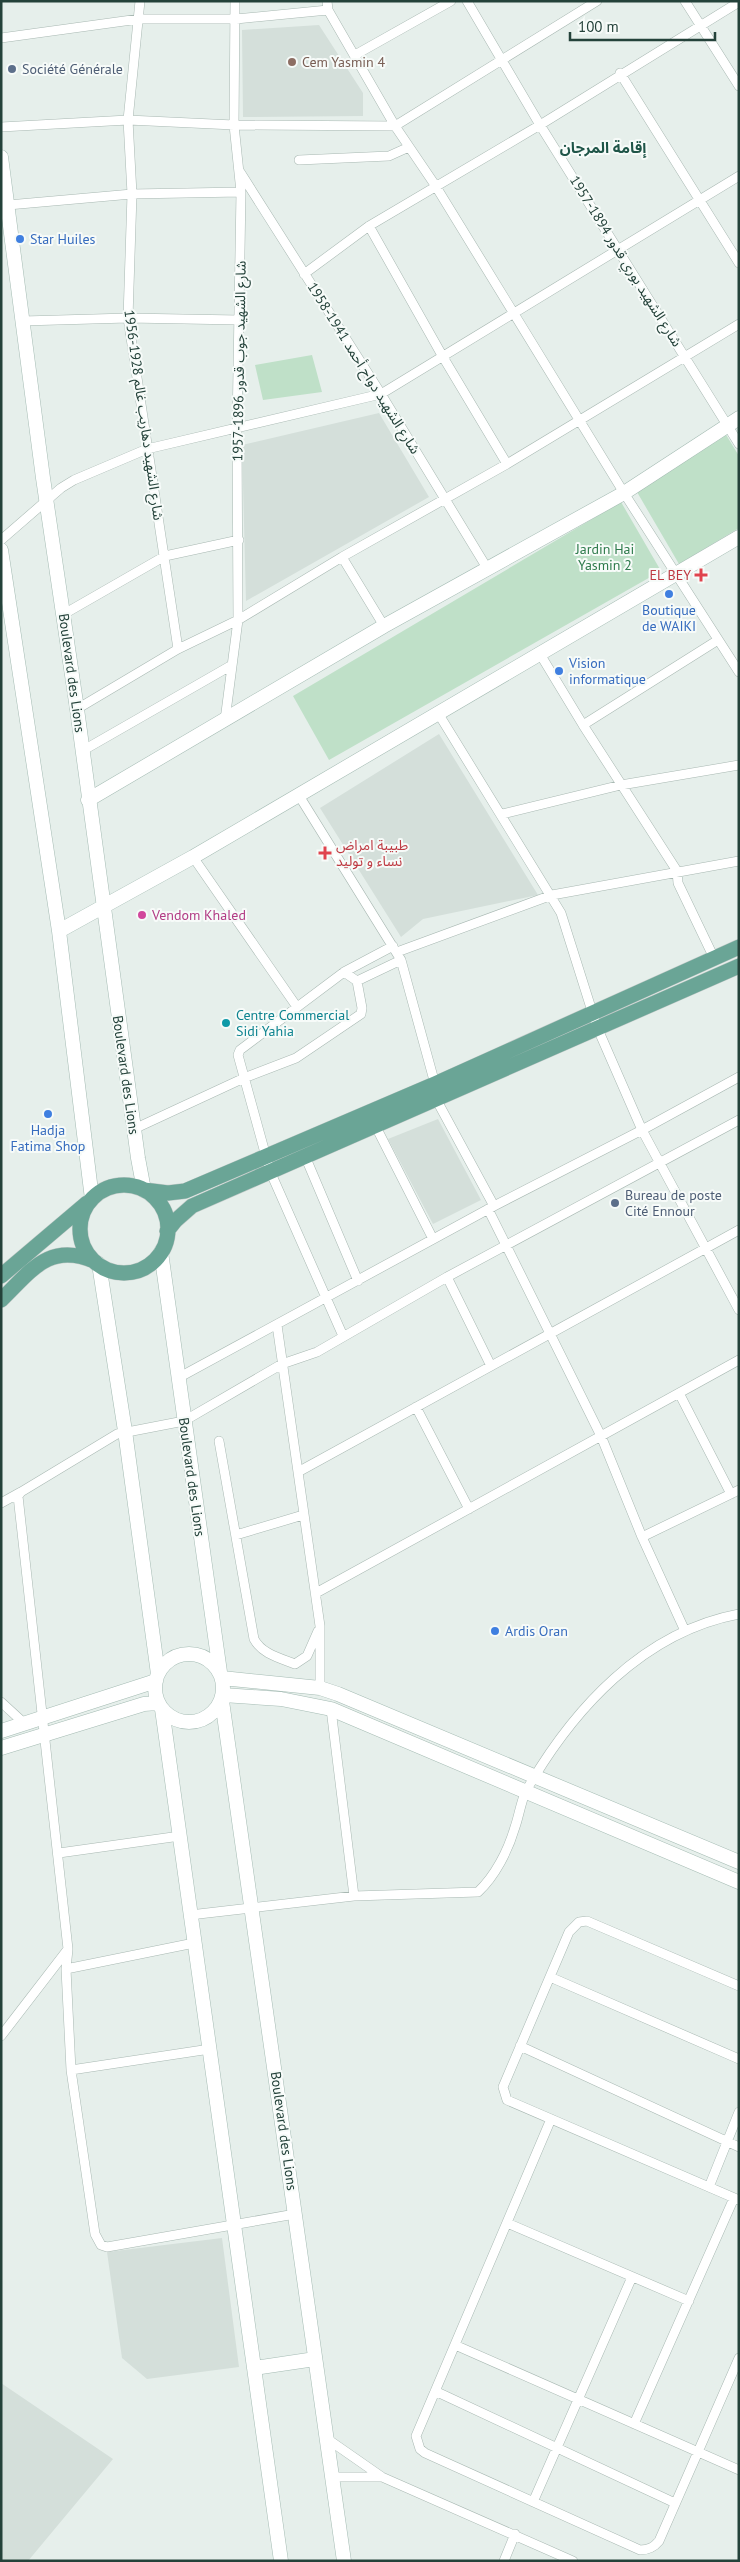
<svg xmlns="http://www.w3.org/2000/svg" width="740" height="2562" viewBox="0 0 740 2562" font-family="'PT Sans','Noto Sans Arabic',sans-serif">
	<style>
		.built { fill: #d4dfda }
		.green { fill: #bfe0c8 }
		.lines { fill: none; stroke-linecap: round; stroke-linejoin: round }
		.street-casing { stroke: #a8b8b2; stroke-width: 10 }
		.secondary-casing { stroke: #a4bbb3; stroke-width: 15 }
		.primary-casing { stroke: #c2cac8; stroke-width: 16 }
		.street { stroke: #fff; stroke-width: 9 }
		.secondary { stroke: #fff; stroke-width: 14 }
		.primary { stroke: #6aa596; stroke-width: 15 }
		.education-dot { fill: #8d6e63; stroke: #f7fbf9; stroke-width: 2 }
		.service-dot { fill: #5c6f8a; stroke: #f7fbf9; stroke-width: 2 }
		.shop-dot { fill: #3f7fe0; stroke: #f7fbf9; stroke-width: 2 }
		.health-dot { fill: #e0444e; stroke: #f7fbf9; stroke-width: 2 }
		.hotel-dot { fill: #d1479c; stroke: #f7fbf9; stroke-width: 2 }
		.culture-dot { fill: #0f9aa8; stroke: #f7fbf9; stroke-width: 2 }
		.labels { text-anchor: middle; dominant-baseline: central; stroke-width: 4; stroke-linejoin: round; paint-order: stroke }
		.education-label { font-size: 14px; fill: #785e54; stroke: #f7fbf9; text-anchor: start }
		.service-label { font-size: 14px; fill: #4e5e75; stroke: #f7fbf9; text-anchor: start }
		.shop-label { font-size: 14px; fill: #366cbe; stroke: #f7fbf9; text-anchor: start }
		.street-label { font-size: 14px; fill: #24423a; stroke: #f7fbf9 }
		.park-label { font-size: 14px; fill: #2d7a4b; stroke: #f7fbf9 }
		.health-label { font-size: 14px; fill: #be3a42; stroke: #f7fbf9; text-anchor: end }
		.hotel-label { font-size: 14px; fill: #b23c85; stroke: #f7fbf9; text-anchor: start }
		.culture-label { font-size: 14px; fill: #0d838f; stroke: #f7fbf9; text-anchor: start }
		.neighbourhood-label { font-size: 15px; font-weight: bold; fill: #1f5548; stroke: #f7fbf9 }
	</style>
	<rect width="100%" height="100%" fill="#e6efeb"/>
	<path class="built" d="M319 25 363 93V116L243 117 242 30Z
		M379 413 429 497 246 601 242 445Z
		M439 734 538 895 423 919 401 937 320 808Z
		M438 1119 481 1200 433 1224 388 1139Z
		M222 2238 239 2367 147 2379 122 2358 107 2252Z
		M1 2383 113 2459 28 2561H1Z"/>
	<path class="green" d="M312 355 322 392 263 400 255 365Z
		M725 433 739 456V528L679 564 637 492Z
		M621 502 661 571 329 760 293 696Z"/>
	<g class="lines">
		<defs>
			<path id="street" d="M140 1 128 120 132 194 128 318 178 649
				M327 1 328 10 395 126 435 185 624 493 739 672
				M467 1 540 125 739 444
				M685 1 739 86
				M1 38 139 19H236L328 10
				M355 55 451 1
				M620 73 739 263
				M1 127 128 120 234 125 395 126 597 1
				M299 160 389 156 409 147
				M240 172 381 394 487 568
				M8 205 132 194 241 192
				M369 226 443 357 507 464
				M304 274 369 226 540 125 739 2
				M23 321 128 318 239 320
				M1 540 61 488 74 480 147 449 381 394 739 176
				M342 557 384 626
				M64 614 165 556 239 540
				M540 654 583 725 677 871 678 883 714 958
				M77 709 178 649 238 620 342 557 507 464 739 324
				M438 713 561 913 597 1027 642 1130 739 1310
				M225 720 238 620 237 429 241 192 234 125 235 1
				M583 725 718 640
				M82 751 232 665
				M502 814 621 785 739 765
				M193 857 297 1007
				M397 952 552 895 739 861
				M401 960 435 1084
				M344 972 393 946
				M436 1099 494 1206
				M375 1125 433 1239
				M134 1129 244 1078 296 1058 361 1014 362 1008 357 981 401 960 298 794
				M305 1156 358 1281
				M488 1209 601 1436 642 1537 685 1631
				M447 1277 491 1366
				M277 1325 320 1626V1688
				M343 1336 270 1171 238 1055 240 1050 344 972 357 981
				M178 1378 494 1206 642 1130 739 1077
				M679 1393 731 1494
				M416 1407 469 1509
				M219 1441 254 1639C262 1654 280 1658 295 1664L307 1656 318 1631
				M298 1472 739 1230
				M1 1503 21 1492
				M236 1535 303 1515
				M642 1537 739 1490
				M316 1593 739 1360
				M1 1702 25 1724
				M331 1709 354 1896
				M59 1853 180 1836
				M190 1915 354 1896 478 1892C495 1876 508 1851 515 1827 519 1816 521 1801 526 1791 573 1709 643 1632 739 1614
				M66 1969 194 1943
				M550 1977 739 2059
				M739 1986 587 1921 579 1922 569 1932 503 2087 507 2100 739 2200
				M1 2036 68 1949
				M520 2046 739 2147
				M71 2070 210 2049
				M551 2119 416 2436 420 2449 425 2453 640 2550C649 2550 654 2547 659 2541L739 2358
				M709 2187 739 2112
				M295 2214 107 2247 101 2245 95 2234 71 2070 66 1969 68 1949 18 1496 21 1492 117 1434 184 1421 282 1364 317 1352 447 1277 739 1120
				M507 2223 689 2301
				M455 2345 739 2470
				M435 2391 675 2503
				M634 2424 734 2198
				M326 2438 382 2477 573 2561
				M332 2477H381
				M533 2502 632 2277
				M504 2561 515 2534"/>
			<path id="secondary" d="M1 157 43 478 77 709 138 1158 144 1190
				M1 550 59 931 92 1199
				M88 800 384 626 624 493 739 418
				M59 931 193 857 739 537
				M161 1252 220 1672
				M99 1264 125 1431 158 1674
				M155 1688a34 34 0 1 1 68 0a34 34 0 1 1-68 0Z
				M222 1678 320 1688 338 1694 739 1862
				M223 1695 281 1699 331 1709 739 1882
				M222 1701 344 2561
				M162 1709 281 2561
				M1 1731 156 1681
				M1 1748 144 1704 158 1703
				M254 2368 315 2359"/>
			<path id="primary" d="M80 1229a44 44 0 1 1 88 0a44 44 0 1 1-88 0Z
				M144 1190 168 1193 185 1191 435 1084 739 947
				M167 1231 175 1221 192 1206 739 966
				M1 1276 87 1203
				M1 1300C31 1271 49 1242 94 1261"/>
		</defs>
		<use href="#street" class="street-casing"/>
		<use href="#secondary" class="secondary-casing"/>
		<use href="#primary" class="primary-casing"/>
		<use href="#street" class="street"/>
		<use href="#secondary" class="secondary"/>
		<use href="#primary" class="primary"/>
	</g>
	<circle class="education-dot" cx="292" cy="62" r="5"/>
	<g class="service-dot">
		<circle cx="12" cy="69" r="5"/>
		<circle cx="615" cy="1203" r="5"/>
	</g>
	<g class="shop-dot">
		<circle cx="20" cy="239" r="5"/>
		<circle cx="669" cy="594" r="5"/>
		<circle cx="559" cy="671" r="5"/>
		<circle cx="48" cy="1114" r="5"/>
		<circle cx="495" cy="1631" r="5"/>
	</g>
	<g class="health-dot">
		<path d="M698.5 567.5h5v5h5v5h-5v5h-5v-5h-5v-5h5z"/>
		<path d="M322.5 845.5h5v5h5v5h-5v5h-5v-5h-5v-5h5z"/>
	</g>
	<circle class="hotel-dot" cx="142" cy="915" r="5"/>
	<circle class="culture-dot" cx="226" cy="1023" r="5"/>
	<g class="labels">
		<g class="education-label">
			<text x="302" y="62">Cem Yasmin 4</text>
		</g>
		<g class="service-label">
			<text x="22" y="69">Société Générale</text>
			<text x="625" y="1195">Bureau de poste<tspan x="625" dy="16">Cité Ennour</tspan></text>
		</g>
		<g class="shop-label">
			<text x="30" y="239">Star Huiles</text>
			<text x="669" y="610" text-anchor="middle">Boutique<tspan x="669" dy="16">de WAIKI</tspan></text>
			<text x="569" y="663">Vision<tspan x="569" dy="16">informatique</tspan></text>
			<text x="48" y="1130" text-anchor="middle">Hadja<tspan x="48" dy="16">Fatima Shop</tspan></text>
			<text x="505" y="1631">Ardis Oran</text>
		</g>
		<g class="street-label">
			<text transform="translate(626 261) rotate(58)">شارع الشهيد بوري قدور 1894-1957</text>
			<text transform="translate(239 361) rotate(-89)">شارع الشهيد جوب قدور 1896-1957</text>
			<text transform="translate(364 368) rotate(58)">شارع الشهيد دواح أحمد 1941-1958</text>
			<text transform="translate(144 415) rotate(82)">شارع الشهيد دهاريب غالم 1928-1956</text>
			<text transform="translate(72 673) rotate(82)">Boulevard des Lions</text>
			<text transform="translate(126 1075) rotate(82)">Boulevard des Lions</text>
			<text transform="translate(192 1477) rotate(82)">Boulevard des Lions</text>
			<text transform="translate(284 2131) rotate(82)">Boulevard des Lions</text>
		</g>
		<g class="park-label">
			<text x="605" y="549">Jardin Hai<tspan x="605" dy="16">Yasmin 2</tspan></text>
		</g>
		<g class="health-label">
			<text x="691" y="575">EL BEY</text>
			<text x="336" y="845" text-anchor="start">طبيبة امراض<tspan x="336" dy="16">نساء و توليد</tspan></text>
		</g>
		<g class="hotel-label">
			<text x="152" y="915">Vendom Khaled</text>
		</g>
		<g class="culture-label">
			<text x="236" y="1015">Centre Commercial<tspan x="236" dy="16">Sidi Yahia</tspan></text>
		</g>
		<g class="neighbourhood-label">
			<text x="603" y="147">إقامة المرجان</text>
		</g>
	</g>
	<rect width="740" height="2562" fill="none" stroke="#24423a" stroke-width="5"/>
	<path d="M570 32v8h145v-8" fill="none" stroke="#24423a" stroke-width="2.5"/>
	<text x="578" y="32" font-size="15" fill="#24423a" stroke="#f7fbf9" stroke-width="4" paint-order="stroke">100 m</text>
</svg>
